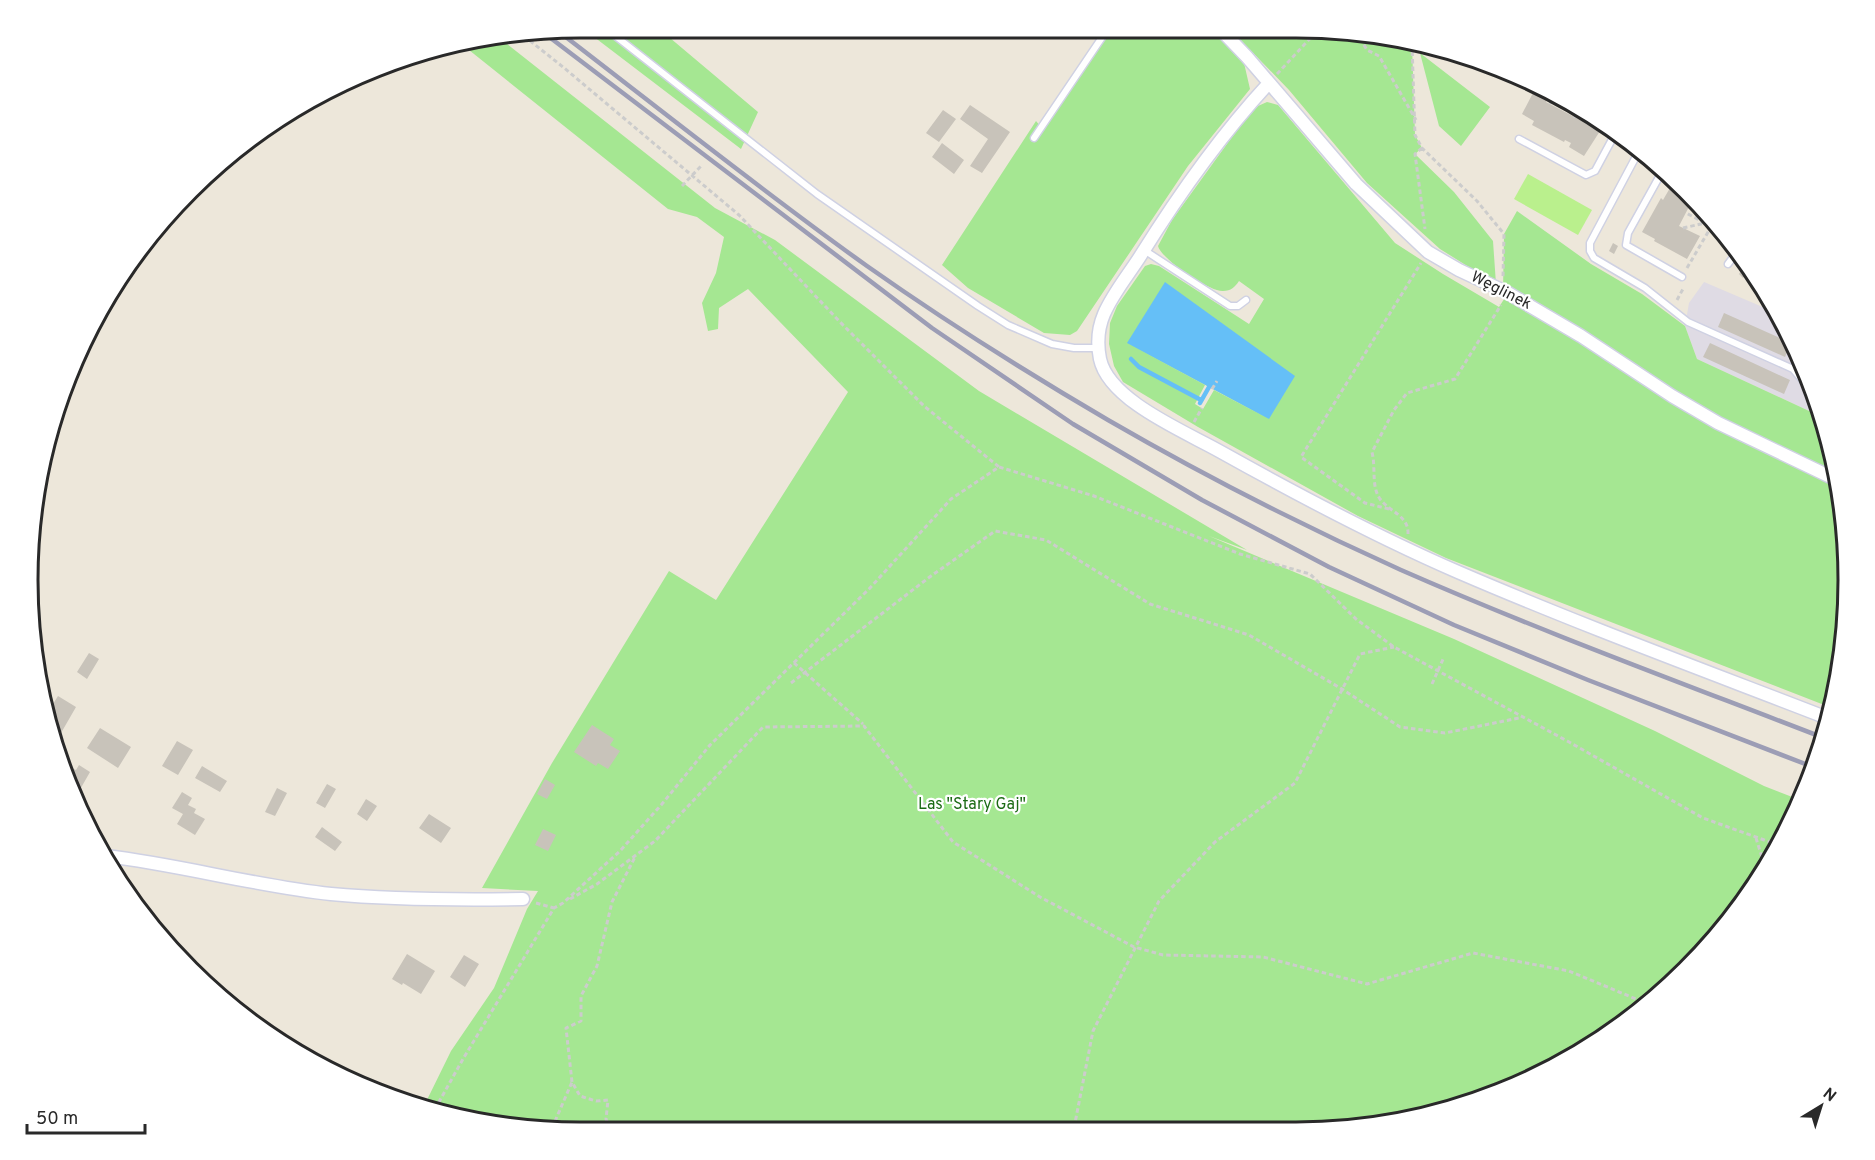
<svg xmlns="http://www.w3.org/2000/svg" width="1875" height="1160" viewBox="0 0 1875 1160" font-family="Overpass,sans-serif">
	<style>
		.industrial { fill: #dfdbe4 }
		.green { fill: #a5e792; fill-rule: evenodd }
		.pitch { fill: #baf08d }
		.water { fill: #65bff7 }
		.lines { fill: none; stroke-linecap: round; stroke-linejoin: round }
		.stream { stroke: #65bff7; stroke-width: 4.5 }
		.building { fill: #c8c3ba }
		.lane-casing { stroke: #cfd1e3; stroke-width: 9 }
		.street-casing { stroke: #cfd1e3; stroke-width: 15 }
		.path { stroke: #ccc; stroke-width: 3; stroke-dasharray: 4.5 3; stroke-linecap: butt }
		.lane { stroke: #fff; stroke-width: 6 }
		.street { stroke: #fff; stroke-width: 12 }
		.rail { stroke: #9c9db5; stroke-width: 4.5 }
		.labels { text-anchor: middle; dominant-baseline: central; stroke-width: 4.5; stroke-linejoin: round; paint-order: stroke }
		.street-label { font-size: 16px; fill: #292929; stroke: #fff }
		.park-label { font-size: 16px; fill: #1c6b15; stroke: #fff }
		.rim { fill: none; stroke: #292929; stroke-width: 3 }
	</style>
	<rect width="100%" height="100%" fill="#ede7da"/>
	<path class="industrial" d="M1704 282 1779 314 1819 403 1822 417 1697 359 1685 326 1689 303Z"/>
	<path class="green" d="M581 27H657L758 112 741 149Z
		M1107 30 1214 31 1244 63 1250 89 1188 166 1077 331 1070 335 1044 333 968 288 942 265 1036 121 1041 127Z
		M1232 31 1367 32 1412 44 1415 135 1422 148 1415 154 1454 192 1493 241 1496 284 1440 249 1367 183 1289 90Z
		M502 40 715 208 775 240 979 391 1247 550 1209 536 1454 639 1655 731 1764 786 1800 800 1791 825 1734 917 1659 996 1571 1059 1472 1104 1331 1132 508 1128 424 1106 451 1051 494 988 527 909 538 891 482 888 552 763 669 571 716 600 848 392 748 289 719 308 718 329 708 331 702 303 716 273 724 237 697 217 668 209 464 46Z
		M1420 53 1490 107 1461 146 1439 126Z
		M1267 102 1278 105 1395 243 1443 274 1499 307 1508 293 1503 291 1504 234 1517 211 1591 264 1642 294 1685 326 1697 359 1822 417 1843 508 1847 617 1832 708 1446 558 1358 516 1198 427 1123 382 1114 366 1109 344 1110 323 1117 306 1145 266 1151 264 1159 266 1249 324 1264 299 1239 281C1235 287 1231 291 1223 291 1210 292 1161 259 1158 246L1172 220 1245 119 1258 106ZM1127 343 1269 419 1214 390 1203 409 1195 404 1205 385Z"/>
	<path class="pitch" d="M1528 174 1592 210 1578 235 1514 199Z"/>
	<path class="water" d="M1165 282 1295 376 1269 419 1127 343Z"/>
	<g class="lines">
		<path class="stream" d="M1131 359 1139 367 1201 400
			M1200 403 1209 387"/>
	</g>
	<path class="building" d="M1534 91 1548 98 1546 102 1582 121 1585 115 1601 124 1597 130 1600 131 1584 156 1569 147 1571 143 1565 140 1564 142 1532 125 1534 121 1522 114Z
		M970 105 1010 132 982 173 970 166 988 139 960 119Z
		M943 110 956 119 939 142 926 133Z
		M942 143 964 160 954 174 932 157Z
		M1674 181 1693 199 1679 226 1700 236 1687 259 1654 241 1655 239 1642 232 1661 198 1663 200Z
		M1613 243 1618 246 1614 254 1609 251Z
		M1745 266 1750 270 1743 278 1739 274Z
		M1724 313 1791 343 1785 357 1718 327Z
		M1710 343 1790 380 1784 394 1703 357Z
		M89 653 99 659 87 679 77 672Z
		M58 696 76 707 61 733 47 725 45 717Z
		M592 725 614 739 610 745 620 751 608 769 598 763 596 766 574 752Z
		M100 728 131 747 118 768 87 748Z
		M177 741 193 750 178 775 162 766Z
		M79 765 90 772 78 793 67 771 70 767 76 770Z
		M202 766 227 781 220 792 195 778Z
		M545 779 555 785 547 799 537 794Z
		M327 784 336 789 325 808 316 803Z
		M277 788 287 793 275 816 265 812Z
		M182 792 192 798 188 805 196 809 194 813 205 819 195 835 177 824 183 814 172 808Z
		M366 799 377 806 367 821 357 814Z
		M429 814 451 828 441 843 419 828Z
		M322 827 342 842 335 851 315 837Z
		M543 829 556 835 548 851 535 845Z
		M407 954 435 971 421 994 403 983 402 985 392 979Z
		M464 955 479 964 465 987 450 977Z"/>
	<g class="lines">
		<defs>
			<path id="lane" d="M604 27 817 194 978 306 1008 325 1052 344 1074 348H1098
				M1034 138 1107 30
				M1519 139 1586 175 1595 171 1616 132
				M1640 149 1590 243V251L1594 258 1645 288 1688 322 1793 369 1815 395
				M1663 170 1628 233 1626 245 1682 277
				M1144 250 1230 306H1238L1246 300
				M1728 264 1737 252"/>
			<path id="street" d="M1222 31 1247 57 1356 184 1428 252 1459 270 1508 293 1581 336 1672 396 1718 423 1837 480
				M1269 83C1220 136 1179 194 1141 255 1129 274 1113 293 1104 314 1098 328 1097 344 1100 359 1109 401 1186 432 1221 452 1298 495 1377 537 1458 572 1581 625 1706 671 1830 719
				M106 856C182 865 255 886 331 894 395 900 459 900 523 899"/>
		</defs>
		<use href="#lane" class="lane-casing"/>
		<use href="#street" class="street-casing"/>
		<path class="path" d="M1356 32 1367 50 1379 56 1416 120
			M524 36 563 67 739 215 840 322 924 406 999 467
			M634 37 640 27
			M1412 44 1415 135 1422 148 1477 201 1504 234 1503 277
			M1277 74 1317 31
			M1541 89 1553 98 1555 97
			M1550 104 1553 98
			M1574 108 1575 118
			M1422 148 1415 154 1425 229
			M682 186 701 166
			M1683 228 1705 223 1686 213
			M1687 268 1711 227 1705 223
			M1677 300 1684 287
			M1212 389 1217 381
			M1194 422 1202 408
			M1389 509 1365 503 1301 457 1421 263
			M1408 534C1409 516 1390 512 1380 499 1371 486 1376 468 1372 452L1394 410 1407 393 1455 379 1501 305
			M794 663 863 724
			M791 683 931 576 995 531 1046 540 1150 604 1249 635 1342 689 1400 727 1445 733 1519 718
			M1432 684 1444 657
			M1756 838 1765 867
			M570 899 597 884 655 841 763 727 864 726 953 842 1040 897 1134 947 1163 955 1263 957 1367 984 1473 953 1569 971 1648 1004
			M536 903 554 908
			M435 1109 463 1059 554 908 563 903 620 851 662 804 710 745 869 589 951 499 999 467 1094 496 1240 554 1310 574 1356 619 1394 647 1569 742 1703 818 1778 845
			M552 1128 572 1082
			M610 1129 606 1119 608 1100 596 1101 580 1096 572 1082 566 1028 581 1021V996L597 966 612 902 635 857
			M1066 1131 1075 1123 1093 1031 1159 901 1215 842 1295 783 1360 654 1394 647"/>
		<use href="#lane" class="lane"/>
		<use href="#street" class="street"/>
		<path class="rail" d="M558 31C661 110 762 191 867 266 945 321 1026 372 1108 420 1203 475 1301 525 1401 570 1540 631 1682 683 1824 738
			M544 33 932 328 1073 424 1202 500 1329 567 1454 625 1588 680 1813 767"/>
	</g>
	<g class="labels">
		<g class="street-label">
			<text transform="translate(1501 291) rotate(27)">Węglinek</text>
		</g>
		<g class="park-label">
			<text x="972" y="805">Las "Stary Gaj"</text>
		</g>
	</g>
	<path d="M0 0H1875V1160H0ZM580 38H1296A542 542 0 0 1 1838 580V580A542 542 0 0 1 1296 1122H580A542 542 0 0 1 38 580V580A542 542 0 0 1 580 38Z" fill="#fff" fill-rule="evenodd"/>
	<path class="rim" d="M580 38H1296A542 542 0 0 1 1838 580V580A542 542 0 0 1 1296 1122H580A542 542 0 0 1 38 580V580A542 542 0 0 1 580 38Z"/>
	<g transform="translate(1821 1106) rotate(38)" stroke="#ffffff" stroke-width="4.5" paint-order="stroke">
	<path d="M0-4.5L10 22L0 15L-10 22Z" fill="#292929"/>
	<text y="-9" font-size="16" font-weight="bold" text-anchor="middle" fill="#292929">N</text>
	</g>
	<path d="M27 1124v9h118v-9" fill="none" stroke="#292929" stroke-width="3"/>
	<text x="36" y="1124" font-size="18" fill="#292929" stroke="#ffffff" stroke-width="4.5" paint-order="stroke">50 m</text>
</svg>
